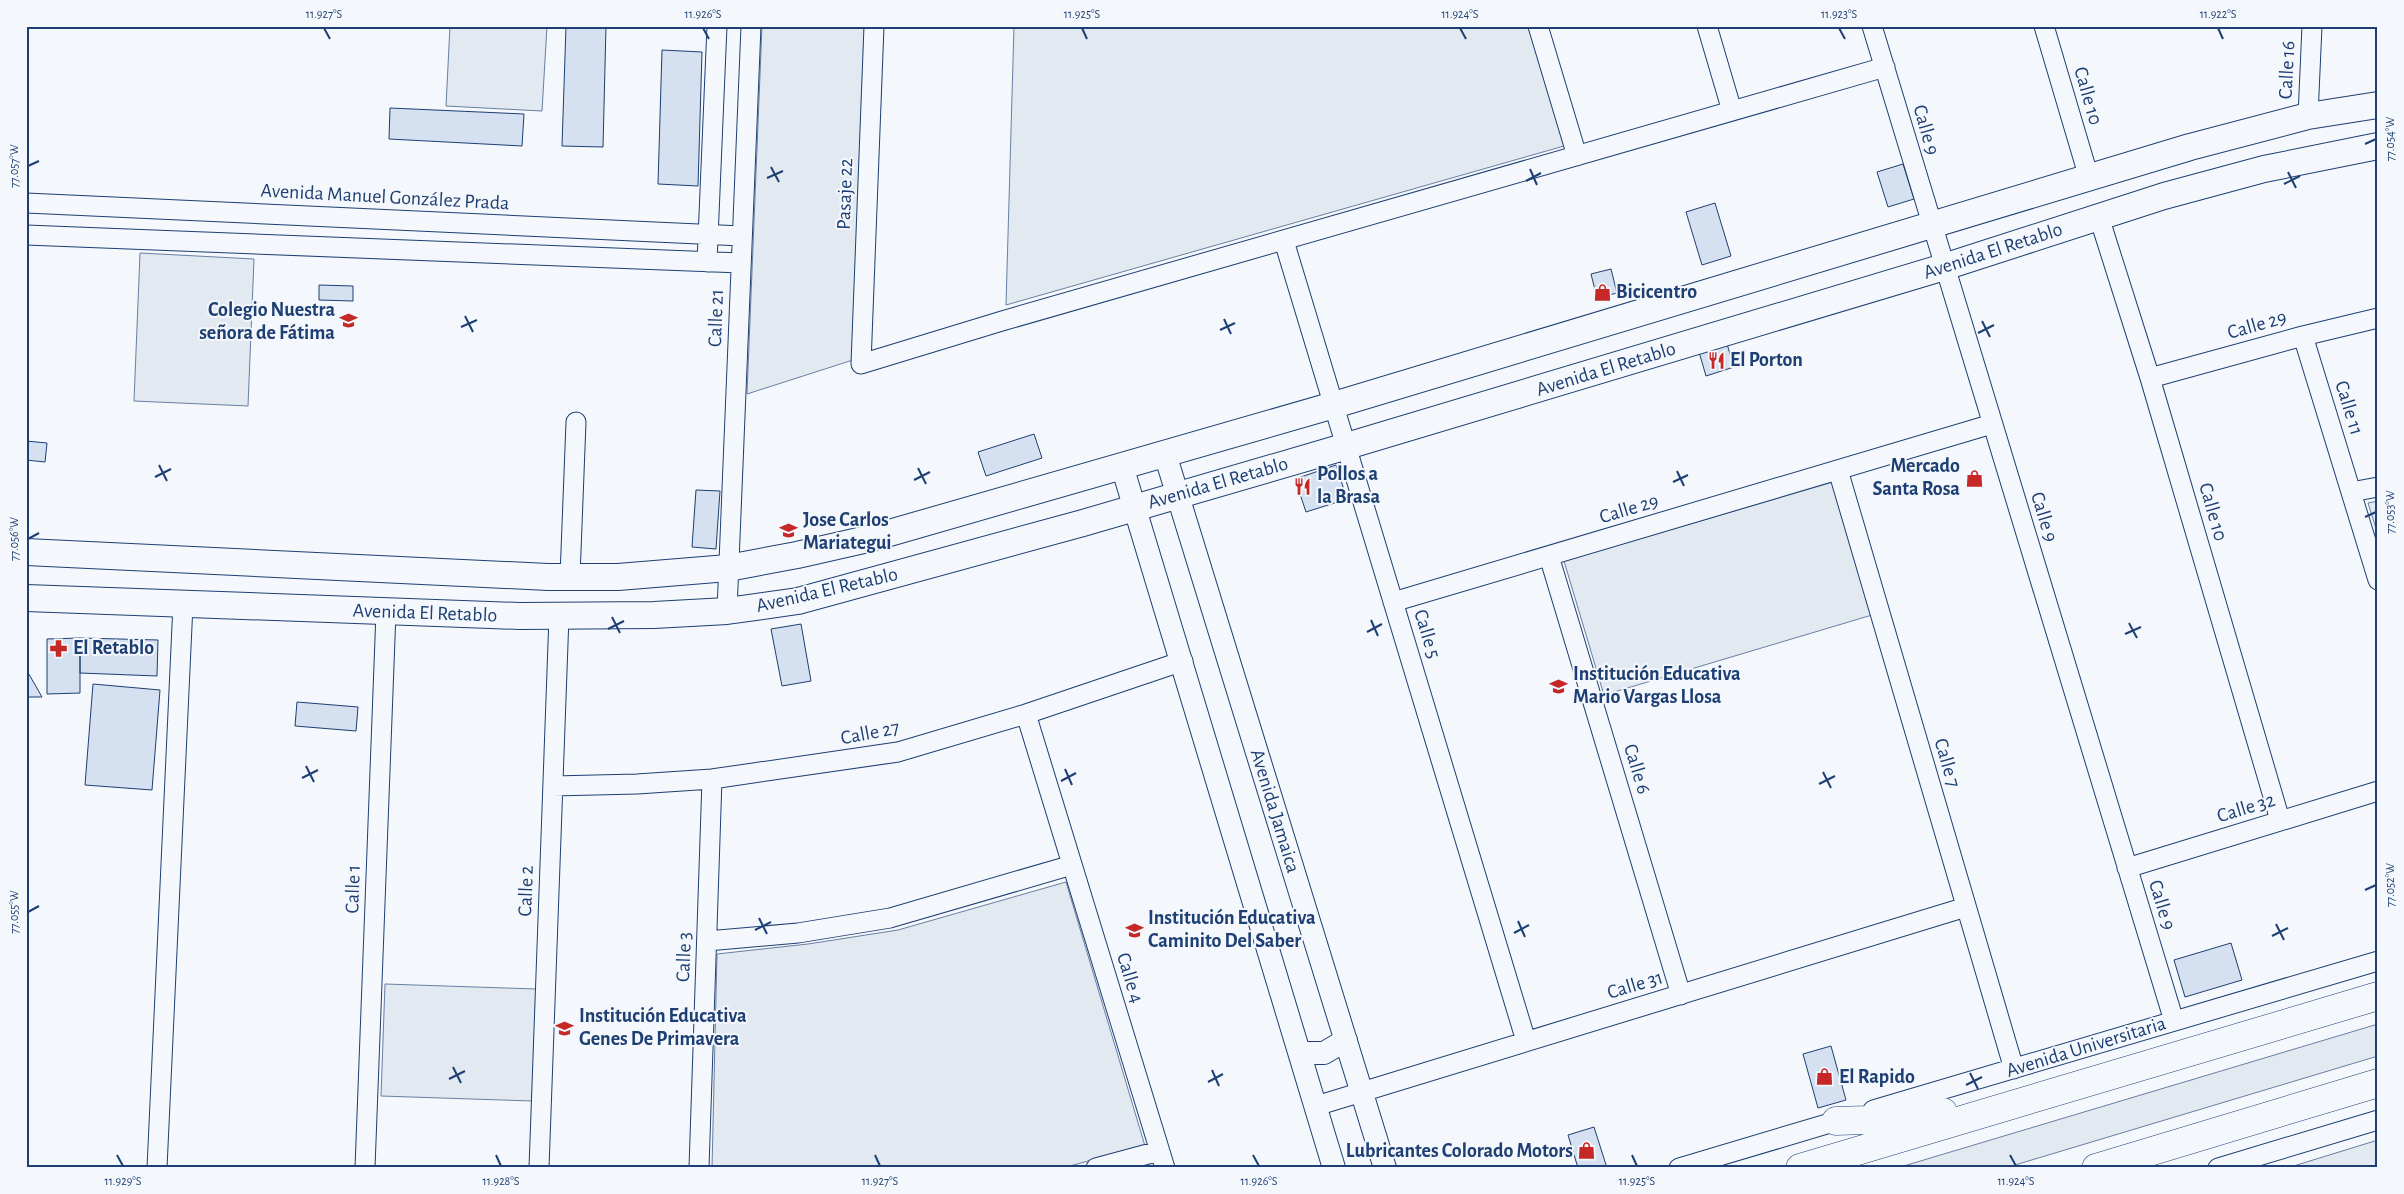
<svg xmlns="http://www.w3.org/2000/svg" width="2404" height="1194" viewBox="0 0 2404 1194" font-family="'Alegreya Sans',sans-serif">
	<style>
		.green { fill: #e3e9f0; stroke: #687fa3 }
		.building { fill: #d5e0f0; stroke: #1d3f73 }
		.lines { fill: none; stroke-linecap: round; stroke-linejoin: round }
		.minor-casing { stroke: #1d3f73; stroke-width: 21 }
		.tertiary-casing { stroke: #1d3f73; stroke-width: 24 }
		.secondary-casing { stroke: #1d3f73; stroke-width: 28 }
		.primary-casing { stroke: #1d3f73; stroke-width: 29 }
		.minor { stroke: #f4f7fb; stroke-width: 19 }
		.tertiary { stroke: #f4f7fb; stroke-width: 22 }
		.secondary { stroke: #f4f7fb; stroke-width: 26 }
		.primary { stroke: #f4f7fb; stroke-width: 28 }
		.ticks { fill: none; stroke: #1d3f73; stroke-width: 2 }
		.labels { text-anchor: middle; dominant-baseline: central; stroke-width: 4; stroke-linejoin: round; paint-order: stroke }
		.street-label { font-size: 20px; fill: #1d3f73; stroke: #f4f7fb }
		.poi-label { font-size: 20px; font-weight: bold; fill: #1d3f73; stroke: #f4f7fb; text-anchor: start }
		.neatline { fill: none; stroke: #1d3f73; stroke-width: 2 }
		.ticks-label { font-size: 12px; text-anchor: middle; fill: #1d3f73 }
	</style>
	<rect width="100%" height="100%" fill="#f4f7fb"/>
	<path class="green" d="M450 26H547L542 111 446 106Z
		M762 26H868L856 359 747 394Z
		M1014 26H1528L1564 146 1006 305Z
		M140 253 254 259 248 406 134 401Z
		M1833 482 1872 615 1604 695 1564 561Z
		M2378 501V535L2368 503Z
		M1066 882 1145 1146 1062 1168H712L717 954 808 944 898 930Z
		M385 984 536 989 532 1101 381 1096Z
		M2378 1024V1056L2005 1168H1897Z
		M2378 1140V1168H2287Z"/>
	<path class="building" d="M566 26H606L603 147 562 146Z
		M662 50 702 52 698 186 658 184Z
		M390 108 524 114 522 146 389 139Z
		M1903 164 1914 199 1888 207 1877 172Z
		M1715 203 1731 256 1702 265 1686 212Z
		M1611 269 1617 293 1597 298 1591 274Z
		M319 285 353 286V301L319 300Z
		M1727 344 1734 367 1706 376 1699 352Z
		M1034 434 1042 458 986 476 978 452Z
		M26 441 47 443 45 462 26 460Z
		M1336 465 1347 499 1306 512 1295 479Z
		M696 490 720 491 716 549 692 547Z
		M801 624 811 681 782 686 771 629Z
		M80 638 158 640 157 676 80 673Z
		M80 638V693L47 694V639Z
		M26 669 42 697H26Z
		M93 684 160 690 152 790 85 785Z
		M297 702 358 707 356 731 295 726Z
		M2231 943 2242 980 2185 997 2174 960Z
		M1831 1046 1846 1100 1818 1108 1803 1054Z
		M1594 1127 1607 1168H1578L1568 1135Z"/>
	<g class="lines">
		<defs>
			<path id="minor" d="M874 26 861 364 1002 321 1885 67
				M1538 26 1577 156
				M1707 26 1732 111
				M1872 26 2174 1021
				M2044 26 2089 178
				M2308 116 2312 26
				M26 203 742 236
				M2099 217 2150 378 2280 820
				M26 235 741 263
				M1284 241 1526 1041
				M707 262 717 26
				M2303 336 2378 580
				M2150 378 2303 336 2378 318
				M1838 470 2014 1069
				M2351 492 2378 487
				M1549 556 1681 995
				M570 577 576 422
				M1393 602 1992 424
				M727 611 751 26
				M1026 714 1165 1168
				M553 786 637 784 712 779 898 752 1026 714 1183 661
				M2127 868 2378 791
				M707 941 798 933 890 918 1072 865
				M1316 1106 1966 907
				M1873 1110 2378 961
				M157 1168 183 604
				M365 1168 386 612
				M539 1168 559 616
				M699 1168 712 779
				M1096 1168 1159 1151
				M1679 1168 1847 1118
				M2218 1168 2378 1120"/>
			<path id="tertiary" d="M1165 454 1385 1168
				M1122 466 1334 1168
				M1300 1053H1324L1346 1040"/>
			<path id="secondary" d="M26 552 548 577H618L728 568 797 555 872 538 1334 405 2190 147 2308 116 2378 105
				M26 598 520 616 654 615 727 611 798 601 1083 523 1347 446 1944 267 2164 196 2264 169 2378 146"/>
			<path id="primary" d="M1836 1121 1867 1120 1943 1112
				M1800 1168 2378 996
				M2096 1168 2378 1083"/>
		</defs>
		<use href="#minor" class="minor-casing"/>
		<use href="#tertiary" class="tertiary-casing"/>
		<use href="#secondary" class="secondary-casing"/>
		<use href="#primary" class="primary-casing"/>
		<use href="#minor" class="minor"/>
		<use href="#tertiary" class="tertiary"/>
		<use href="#secondary" class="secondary"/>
		<use href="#primary" class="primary"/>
	</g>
	<path class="ticks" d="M324 28 330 39M703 28 709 39M1082 28 1087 39M1460 28 1466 39M1839 28 1845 39M2218 28 2223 39M2365 144 2376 139M28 166 39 161M771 167 779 182M1530 169 1537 185M2288 172 2296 188M767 178 783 171M1526 181 1541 173M2284 184 2300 176M465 316 473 332M1224 319 1231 334M1982 321 1990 337M461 327 477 320M1220 330 1235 323M1978 333 1994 325M159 465 167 481M918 468 926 484M1677 471 1684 486M155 477 171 469M914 480 930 472M1673 482 1688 475M2365 517 2376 512M28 539 39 533M612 617 620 633M1371 620 1378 636M2129 623 2137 638M608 629 624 621M1367 632 1382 624M2125 634 2141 627M306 766 314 782M1065 769 1072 785M1823 772 1831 788M302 778 318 770M1061 781 1076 773M1819 784 1835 776M2365 890 2376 885M28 912 39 906M759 918 767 934M1518 921 1525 937M2276 924 2284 940M755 930 771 922M1514 933 1529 925M2272 936 2288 928M453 1067 461 1083M1212 1070 1219 1086M1970 1073 1978 1089M449 1079 465 1071M1208 1082 1223 1074M1966 1085 1982 1077M117 1155 123 1166M496 1155 501 1166M875 1155 880 1166M1253 1155 1259 1166M1632 1155 1637 1166M2010 1155 2016 1166"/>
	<defs>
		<symbol id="shop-bare" viewBox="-9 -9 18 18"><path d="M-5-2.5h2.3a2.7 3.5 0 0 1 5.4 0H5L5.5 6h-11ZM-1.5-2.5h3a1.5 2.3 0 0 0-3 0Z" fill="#c62828" stroke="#f4f7fb" stroke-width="2.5" paint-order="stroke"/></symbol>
		<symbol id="school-bare" viewBox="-9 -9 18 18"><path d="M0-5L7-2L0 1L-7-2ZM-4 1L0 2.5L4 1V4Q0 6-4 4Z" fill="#c62828" stroke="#f4f7fb" stroke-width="2.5" paint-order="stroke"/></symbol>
		<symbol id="restaurant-bare" viewBox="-9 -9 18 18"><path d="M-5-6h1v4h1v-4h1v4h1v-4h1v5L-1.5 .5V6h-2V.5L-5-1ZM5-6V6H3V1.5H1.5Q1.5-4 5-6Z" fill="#c62828" stroke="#f4f7fb" stroke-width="2.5" paint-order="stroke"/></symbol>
		<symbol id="pharmacy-bare" viewBox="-9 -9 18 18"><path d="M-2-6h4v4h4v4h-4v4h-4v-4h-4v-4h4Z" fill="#c62828" stroke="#f4f7fb" stroke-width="2.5" paint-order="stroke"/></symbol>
	</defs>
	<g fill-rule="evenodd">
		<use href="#shop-bare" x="1590" y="280" width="25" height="25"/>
		<use href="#school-bare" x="336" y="308" width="25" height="25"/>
		<use href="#restaurant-bare" x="1704" y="348" width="25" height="25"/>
		<use href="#shop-bare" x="1962" y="466" width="25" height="25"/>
		<use href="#restaurant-bare" x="1290" y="474" width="25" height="25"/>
		<use href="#school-bare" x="776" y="518" width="25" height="25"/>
		<use href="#pharmacy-bare" x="46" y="636" width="25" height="25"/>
		<use href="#school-bare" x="1546" y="674" width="25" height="25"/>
		<use href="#school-bare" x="1122" y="918" width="25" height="25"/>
		<use href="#school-bare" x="552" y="1016" width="25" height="25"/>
		<use href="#shop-bare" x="1812" y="1064" width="25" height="25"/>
		<use href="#shop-bare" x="1574" y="1138" width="25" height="25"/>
	</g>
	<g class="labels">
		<g class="street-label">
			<text transform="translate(2287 70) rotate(-87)">Calle 16</text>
			<text transform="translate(2088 96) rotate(74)">Calle 10</text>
			<text transform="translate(1926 130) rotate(74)">Calle 9</text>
			<text transform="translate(845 194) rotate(-88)">Pasaje 22</text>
			<text transform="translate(385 197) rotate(3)">Avenida Manuel González Prada</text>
			<text transform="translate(1993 251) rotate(-18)">Avenida El Retablo</text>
			<text transform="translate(716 318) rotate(-88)">Calle 21</text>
			<text transform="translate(2257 325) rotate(-16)">Calle 29</text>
			<text transform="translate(1606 369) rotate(-17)">Avenida El Retablo</text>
			<text transform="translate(2349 408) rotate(73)">Calle 11</text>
			<text transform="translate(1218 483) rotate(-16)">Avenida El Retablo</text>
			<text transform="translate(1629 509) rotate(-17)">Calle 29</text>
			<text transform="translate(2213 512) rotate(74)">Calle 10</text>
			<text transform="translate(2044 517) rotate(73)">Calle 9</text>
			<text transform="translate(827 590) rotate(-13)">Avenida El Retablo</text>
			<text transform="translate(425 613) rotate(2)">Avenida El Retablo</text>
			<text transform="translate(1427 634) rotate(73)">Calle 5</text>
			<text transform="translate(870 733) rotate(-11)">Calle 27</text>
			<text transform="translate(1947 763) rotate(74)">Calle 7</text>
			<text transform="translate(1637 769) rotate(73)">Calle 6</text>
			<text transform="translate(2246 808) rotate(-17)">Calle 32</text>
			<text transform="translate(1275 811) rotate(73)">Avenida Jamaica</text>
			<text transform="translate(353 889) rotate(-88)">Calle 1</text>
			<text transform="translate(526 891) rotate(-88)">Calle 2</text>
			<text transform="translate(2162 905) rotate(73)">Calle 9</text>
			<text transform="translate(684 957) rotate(-88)">Calle 3</text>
			<text transform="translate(1130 978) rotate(73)">Calle 4</text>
			<text transform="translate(1635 985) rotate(-17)">Calle 31</text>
			<text transform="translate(2086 1047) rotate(-17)">Avenida Universitaria</text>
		</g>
		<g class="poi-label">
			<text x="1616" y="292">Bicicentro</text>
			<text x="335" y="310" text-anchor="end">Colegio Nuestra<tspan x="335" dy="23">señora de Fátima</tspan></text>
			<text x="1730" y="360">El Porton</text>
			<text x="1960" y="466" text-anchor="end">Mercado<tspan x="1960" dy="23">Santa Rosa</tspan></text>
			<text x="1317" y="474">Pollos a<tspan x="1317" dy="23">la Brasa</tspan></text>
			<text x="803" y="520">Jose Carlos<tspan x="803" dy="23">Mariategui</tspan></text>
			<text x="73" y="648">El Retablo</text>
			<text x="1573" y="674">Institución Educativa<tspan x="1573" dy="23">Mario Vargas Llosa</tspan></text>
			<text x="1148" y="918">Institución Educativa<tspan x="1148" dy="23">Caminito Del Saber</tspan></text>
			<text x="579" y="1016">Institución Educativa<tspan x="579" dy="23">Genes De Primavera</tspan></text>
			<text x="1839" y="1077">El Rapido</text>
			<text x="1573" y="1151" text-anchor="end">Lubricantes Colorado Motors</text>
		</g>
	</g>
	<rect width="2404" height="1194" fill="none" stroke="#f4f7fb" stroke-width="55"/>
	<rect x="28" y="28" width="2348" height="1138" class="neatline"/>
	<g class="ticks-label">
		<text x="324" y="18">11.927°S</text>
		<text x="703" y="18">11.926°S</text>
		<text x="1082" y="18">11.925°S</text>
		<text x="1460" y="18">11.924°S</text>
		<text x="1839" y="18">11.923°S</text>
		<text x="2218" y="18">11.922°S</text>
		<text transform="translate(2390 139) rotate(-90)" y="4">77.054°W</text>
		<text transform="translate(14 166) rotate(-90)" y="4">77.057°W</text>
		<text transform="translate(2390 512) rotate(-90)" y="4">77.053°W</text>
		<text transform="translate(14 539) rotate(-90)" y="4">77.056°W</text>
		<text transform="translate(2390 885) rotate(-90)" y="4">77.052°W</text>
		<text transform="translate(14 912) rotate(-90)" y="4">77.055°W</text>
		<text x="123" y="1185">11.929°S</text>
		<text x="501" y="1185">11.928°S</text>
		<text x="880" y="1185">11.927°S</text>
		<text x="1259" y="1185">11.926°S</text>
		<text x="1637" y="1185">11.925°S</text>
		<text x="2016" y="1185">11.924°S</text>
	</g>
</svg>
